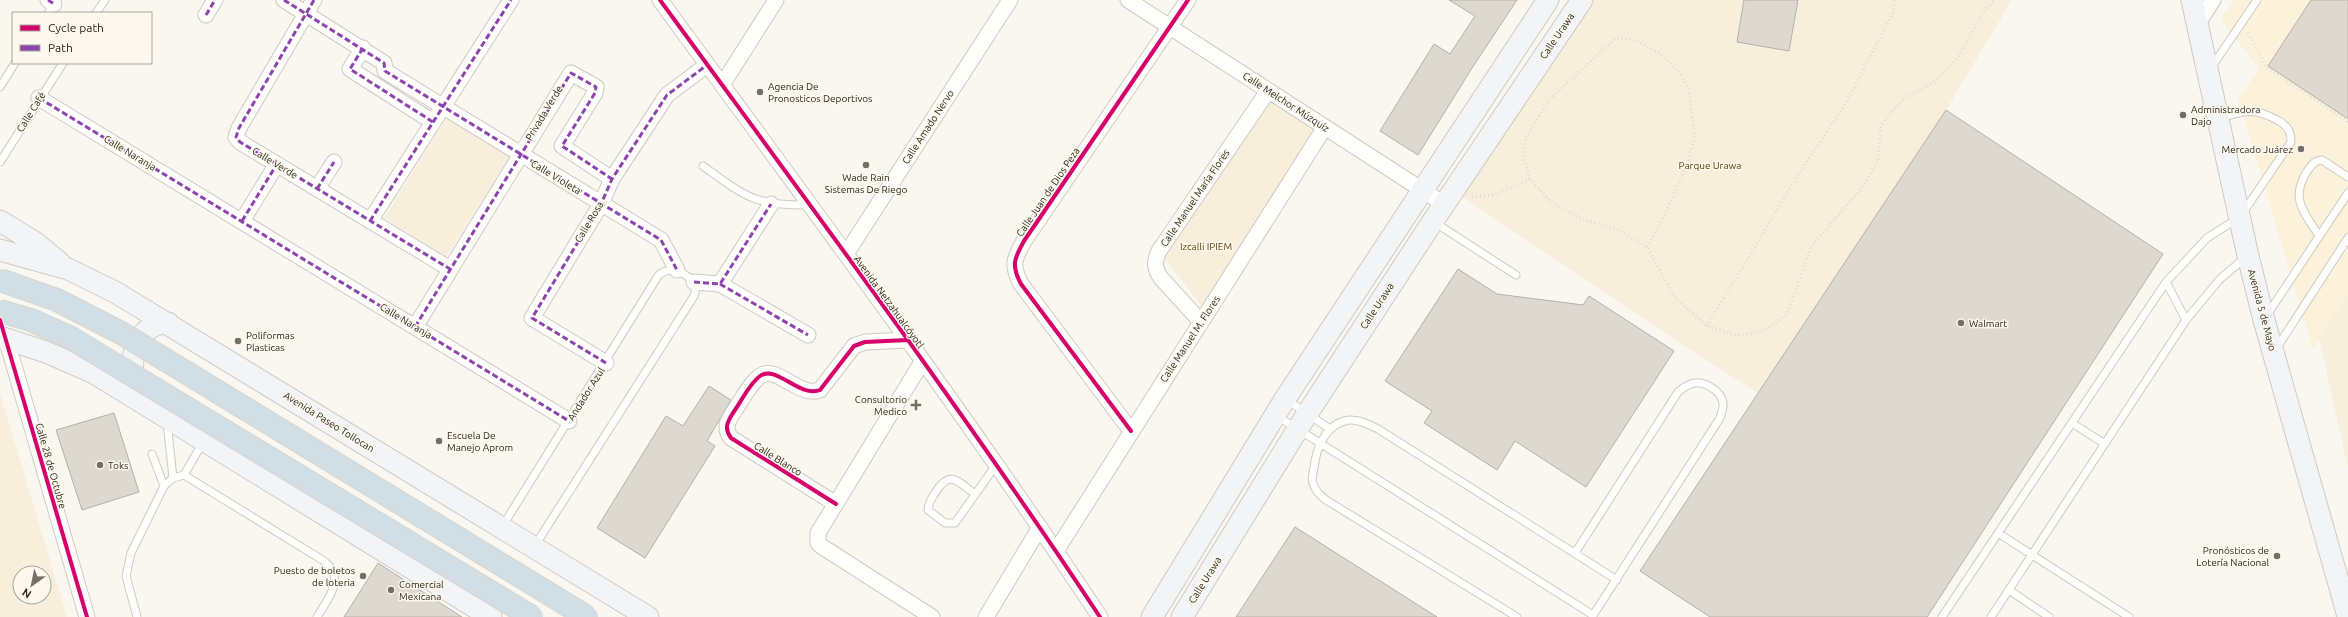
<svg xmlns="http://www.w3.org/2000/svg" width="2348" height="617" viewBox="0 0 2348 617" font-family="Ubuntu,sans-serif">
	<style>
		.built { fill: #fcf2db }
		.green { fill: #f7eedb; fill-rule: evenodd }
		.building { fill: #ddd9d1; stroke: #b4b0a8 }
		.lines { fill: none; stroke-linecap: round; stroke-linejoin: round }
		.lane-casing { stroke: #cfcac2; stroke-width: 9 }
		.street-casing { stroke: #cfcac2; stroke-width: 17 }
		.secondary-casing { stroke: #cfcac2; stroke-width: 23 }
		.path { stroke: #dcdbd8; stroke-width: 2.5; stroke-dasharray: 1 3; stroke-linecap: butt }
		.lane { stroke: #fefefd; stroke-width: 7 }
		.street { stroke: #fefefd; stroke-width: 15 }
		.secondary { stroke: #f2f4f5; stroke-width: 21 }
		.highway-bridge-casing { stroke: #d7d5d0; stroke-width: 24; stroke-linecap: butt }
		.highway-bridge { stroke: #d1dee4; stroke-width: 22 }
		.quiet { stroke: #8e44ad; stroke-width: 3; stroke-dasharray: 6 3; stroke-linecap: butt }
		.cycleway-casing { stroke: #fdf8ed; stroke-width: 6 }
		.cycleway { stroke: #d6006c; stroke-width: 4 }
		.poi-dot { fill: #736f66; stroke: #fdf8ed; stroke-width: 1.5 }
		.labels { text-anchor: middle; dominant-baseline: central; stroke-width: 3; stroke-linejoin: round; paint-order: stroke }
		.street-label { font-size: 10px; fill: #2b261b; stroke: #fdf8ed }
		.poi-label { font-size: 10px; fill: #2b261b; stroke: #fdf8ed; text-anchor: start }
		.park-label { font-size: 10px; fill: #543e00; stroke: #fdf8ed }
	</style>
	<rect width="100%" height="100%" fill="#faf7f0"/>
	<path class="built" d="M2234 0H2348V294L2313 349 2238 99 2259 69 2221 19Z"/>
	<path class="green" d="M1585 0H2012L1946 110 1758 393 1686 347 1458 194Z
		M1268 91 1325 127 1207 313 1159 251Z
		M447 117 510 156 446 257 384 218Z
		M2348 294V468L2319 338Z
		M0 393 67 617H0ZM20 573H44V597H20Z"/>
	<path class="building" d="M1449 0H1517L1472 68 1418 155 1380 131 1434 44 1450 54 1475 16Z
		M1744 0H1798L1789 51 1737 42Z
		M2311 0H2348V119L2268 66Z
		M1946 110 2163 254 1927 617H1710L1640 571Z
		M1458 269 1497 294 1583 305 1589 296 1674 351 1586 487 1515 441 1497 470 1424 423 1432 411 1385 381Z
		M709 386 731 400 707 441 715 446 645 558 597 528 666 416 683 426Z
		M114 413 139 492 82 510 56 430Z
		M1295 527 1437 617H1236Z
		M378 563 462 617H344Z"/>
	<g class="lines">
		<defs>
			<path id="lane" d="M48 13 55 2
				M96 13 105 0
				M2211 68 2257 0
				M0 87 15 63
				M0 162 63 63
				M703 166C746 197 755 206 810 205
				M1434 222 1516 275
				M2319 236C2305 213 2290 200 2306 173 2311 166 2313 161 2322 160L2348 177
				M2166 282 2186 320
				M2267 315 2348 193
				M2276 349 2348 238
				M1287 400 1330 429
				M1277 416 1593 615
				M167 422 173 478
				M2072 423 2105 444
				M152 454 164 486
				M184 475 203 442
				M975 494C957 481 950 469 935 493 932 498 928 503 928 510L945 523H955L996 465
				M502 527 658 276C671 261 702 279 694 296L534 547
				M1998 533 2129 617
				M1575 553 1678 392C1691 381 1701 379 1715 390 1719 393 1722 397 1723 403 1724 407 1721 414 1720 418L1592 617
				M2009 590 2049 617
				M137 617 126 576 131 553 164 486 173 478 184 475 324 561C346 579 329 597 317 617
				M1517 617 1326 500C1320 495 1315 491 1313 483 1311 479 1313 473 1314 468 1316 448 1326 423 1349 420 1359 419 1370 425 1378 429L1617 580
				M1942 617 2166 282 2207 238 2240 217 2291 142C2291 131 2287 125 2277 120 2254 107 2244 111 2220 118
				M1991 617 2186 320 2220 279 2246 257"/>
			<path id="street" d="M48 0 54 4
				M284 0 384 63 385 71 661 240 677 270
				M314 0 239 128 236 137 240 142 450 269
				M660 0C809 204 960 406 1100 617
				M1128 0 1444 204
				M206 15 215 0
				M2198 23 2213 0
				M363 48 350 69 433 122
				M722 85 776 0
				M39 98 569 421
				M317 189 334 162
				M242 221 277 164
				M370 221 511 0
				M846 254 1010 0
				M694 282 720 284 771 204
				M720 284 808 335
				M1201 322 1161 278C1154 268 1154 262 1159 251L1268 91
				M415 327 571 73 596 87 595 93 562 146 612 179
				M6 338 87 617
				M922 362 818 533V543L821 546 932 617
				M606 363 532 318 601 204 612 179 667 95 707 65
				M1131 431 1021 284C1011 265 1014 259 1024 241L1188 0
				M836 504 731 438C724 429 727 422 733 413 741 402 749 384 760 376 776 364 799 398 820 390L854 346 865 342 908 340
				M1056 551 1325 127
				M986 617 1040 527"/>
			<path id="secondary" d="M2192 0 2248 256 2264 320 2348 616
				M0 221 36 243 60 263
				M0 250 68 269 115 292 648 617
				M0 337 46 352 94 373 491 617
				M136 390C127 365 134 323 168 323
				M1152 617 1285 399 1548 0
				M1182 617 1307 414 1433 221 1582 0"/>
		</defs>
		<use href="#lane" class="lane-casing"/>
		<use href="#street" class="street-casing"/>
		<use href="#secondary" class="secondary-casing"/>
		<path class="path" d="M2248 33 2267 68 2348 122
			M1472 197 1493 195 1530 179
			M1647 247 1662 221 1686 166 1695 138 1689 91 1680 73 1659 53 1635 40 1616 38 1550 99 1526 137 1523 156 1530 179 1551 202 1582 219 1617 229 1647 247 1676 299 1707 326 1735 335 1752 334 1769 328 1787 314 1811 247 1864 185 1878 161 1881 125 1902 100 1934 82 1957 59 1983 12 1995 0
			M1707 326 1800 172 1846 103 1892 15 1895 0"/>
		<use href="#lane" class="lane"/>
		<use href="#street" class="street"/>
		<use href="#secondary" class="secondary"/>
		<defs>
			<path id="highway-bridge" d="M0 280 57 300 123 334 587 617
				M0 311 31 320 71 338 532 617"/>
		</defs>
		<use href="#highway-bridge" class="highway-bridge-casing"/>
		<use href="#highway-bridge" class="highway-bridge"/>
		<path class="quiet" d="M48 0 54 4
			M284 0 384 63 385 71 661 240 677 270
			M314 0 239 128 236 137 240 142 450 269
			M206 15 215 0
			M363 48 350 69 433 122
			M39 98 569 421
			M317 189 334 162
			M242 221 277 164
			M370 221 511 0
			M694 282 720 284 771 204
			M720 284 808 335
			M415 327 571 73 596 87 595 93 562 146 612 179
			M606 363 532 318 601 204 612 179 667 95 707 65"/>
		<defs>
			<path id="cycleway" d="M660 0C809 204 960 406 1100 617
				M0 320 87 617
				M1131 431 1021 284C1011 265 1014 259 1024 241L1188 0
				M836 504 731 438C724 429 727 422 733 413 741 402 749 384 760 376 776 364 799 398 820 390L854 346 865 342 908 340"/>
		</defs>
		<use href="#cycleway" class="cycleway-casing"/>
		<use href="#cycleway" class="cycleway"/>
	</g>
	<g class="poi-dot">
		<circle cx="760" cy="92" r="4"/>
		<circle cx="2183" cy="115" r="4"/>
		<circle cx="2301" cy="149" r="4"/>
		<circle cx="866" cy="165" r="4"/>
		<circle cx="1961" cy="323" r="4"/>
		<circle cx="238" cy="341" r="4"/>
		<path d="M914 399h4v4h4v4h-4v4h-4v-4h-4v-4h4z"/>
		<circle cx="439" cy="441" r="4"/>
		<circle cx="100" cy="465" r="4"/>
		<circle cx="2277" cy="556" r="4"/>
		<circle cx="363" cy="576" r="4"/>
		<circle cx="391" cy="590" r="4"/>
	</g>
	<g class="labels">
		<g class="street-label">
			<text transform="translate(1557 36) rotate(-56)">Calle Urawa</text>
			<text transform="translate(1286 102) rotate(33)">Calle Melchor Múzquiz</text>
			<text transform="translate(31 112) rotate(-58)">Calle Café</text>
			<text transform="translate(544 113) rotate(-59)">Privada Verde</text>
			<text transform="translate(928 127) rotate(-57)">Calle Amado Nervo</text>
			<text transform="translate(130 153) rotate(31)">Calle Naranja</text>
			<text transform="translate(275 163) rotate(31)">Calle Verde</text>
			<text transform="translate(556 177) rotate(31)">Calle Violeta</text>
			<text transform="translate(1048 192) rotate(-56)">Calle Juan de Dios Peza</text>
			<text transform="translate(1195 198) rotate(-56)">Calle Manuel María Flores</text>
			<text transform="translate(589 222) rotate(-59)">Calle Rosa</text>
			<text transform="translate(889 302) rotate(54)">Avenida Netzahualcóyotl</text>
			<text transform="translate(1377 306) rotate(-57)">Calle Urawa</text>
			<text transform="translate(2262 310) rotate(75)">Avenida 5 de Mayo</text>
			<text transform="translate(406 321) rotate(31)">Calle Naranja</text>
			<text transform="translate(1190 339) rotate(-57)">Calle Manuel M. Flores</text>
			<text transform="translate(586 394) rotate(-58)">Andador Azul</text>
			<text transform="translate(329 422) rotate(32)">Avenida Paseo Tollocan</text>
			<text transform="translate(778 459) rotate(32)">Calle Blanco</text>
			<text transform="translate(51 466) rotate(74)">Calle 28 de Octubre</text>
			<text transform="translate(1205 580) rotate(-58)">Calle Urawa</text>
		</g>
		<g class="poi-label">
			<text x="768" y="86">Agencia De<tspan x="768" dy="12">Pronosticos Deportivos</tspan></text>
			<text x="2191" y="109">Administradora<tspan x="2191" dy="12">Dajo</tspan></text>
			<text x="2293" y="149" text-anchor="end">Mercado Juárez</text>
			<text x="866" y="177" text-anchor="middle">Wade Rain<tspan x="866" dy="12">Sistemas De Riego</tspan></text>
			<text x="1969" y="323">Walmart</text>
			<text x="246" y="335">Poliformas<tspan x="246" dy="12">Plasticas</tspan></text>
			<text x="907" y="399" text-anchor="end">Consultorio<tspan x="907" dy="12">Medico</tspan></text>
			<text x="447" y="435">Escuela De<tspan x="447" dy="12">Manejo Aprom</tspan></text>
			<text x="108" y="465">Toks</text>
			<text x="2269" y="550" text-anchor="end">Pronósticos de<tspan x="2269" dy="12">Lotería Nacional</tspan></text>
			<text x="355" y="570" text-anchor="end">Puesto de boletos<tspan x="355" dy="12">de loteria</tspan></text>
			<text x="399" y="584">Comercial<tspan x="399" dy="12">Mexicana</tspan></text>
		</g>
		<g class="park-label">
			<text x="1710" y="165">Parque Urawa</text>
			<text x="1206" y="246">Izcalli IPIEM</text>
		</g>
	</g>
	<rect x="12" y="12" width="140" height="52" fill="#fdf8ed" stroke="#a9a499"/>
	<rect x="20" y="25" width="20" height="6" fill="#d6006c" stroke="#a9a499"/>
	<text x="48" y="32" font-size="12" fill="#2b261b">Cycle path</text>
	<rect x="20" y="45" width="20" height="6" fill="#8e44ad" stroke="#a9a499"/>
	<text x="48" y="52" font-size="12" fill="#2b261b">Path</text>
	<g transform="translate(32 585) rotate(213)"><circle r="19" fill="#fdf8ed" stroke="#a9a499"/>
	<path d="M0-3L7 15L0 10L-7 15Z" fill="#736f66"/>
	<text y="-6" font-size="11" font-weight="bold" text-anchor="middle" fill="#2b261b">N</text>
	</g>
</svg>
